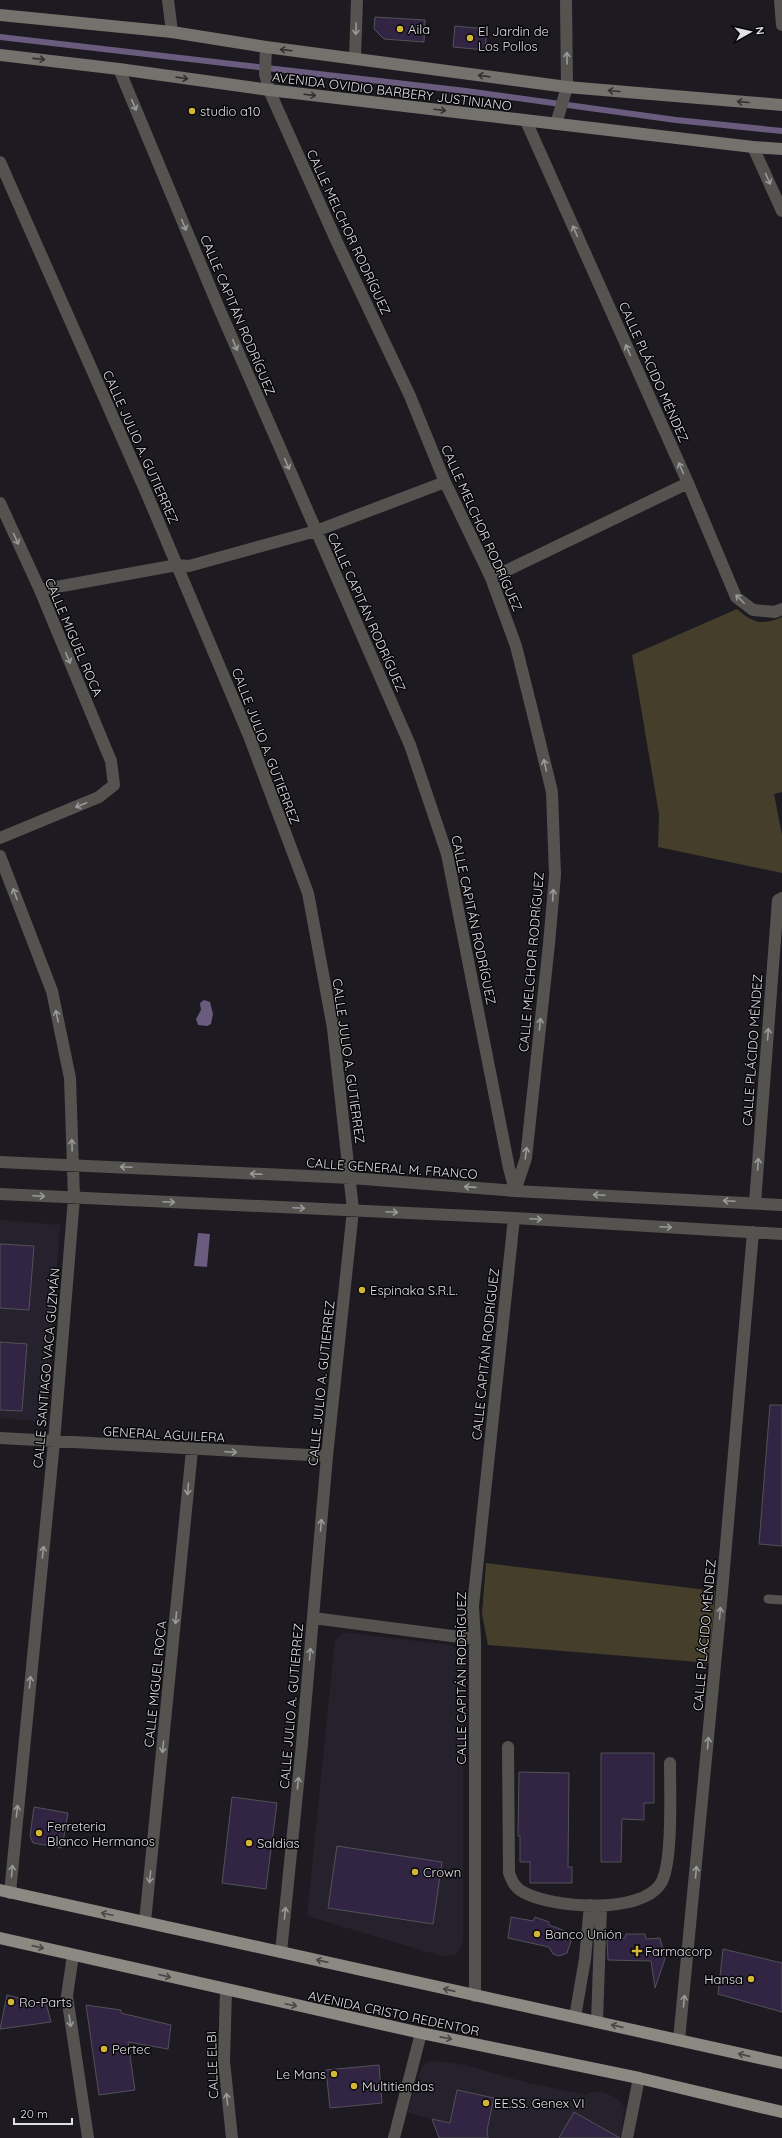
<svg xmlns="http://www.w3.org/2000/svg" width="782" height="2138" viewBox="0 0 782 2138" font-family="Quicksand,sans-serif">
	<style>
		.built { fill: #26222d }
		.green { fill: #443e2a }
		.water { fill: #695c7e }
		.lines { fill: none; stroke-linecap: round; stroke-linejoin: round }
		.stream { stroke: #695c7e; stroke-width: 6 }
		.building { fill: #312543; stroke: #535158 }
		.lane { stroke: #54534f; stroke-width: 9 }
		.street { stroke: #54534f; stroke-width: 12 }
		.secondary { stroke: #73726c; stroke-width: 12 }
		.primary { stroke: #8b8982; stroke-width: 12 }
		.oneway { stroke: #9a9a9a }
		.oneway2 { stroke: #323131 }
		.oneway3 { stroke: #494846 }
		.poi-dot { fill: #d4b635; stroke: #070609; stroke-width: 1.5 }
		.labels { text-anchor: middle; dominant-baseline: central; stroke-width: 3; stroke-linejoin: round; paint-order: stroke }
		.poi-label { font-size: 13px; fill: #e1e0e4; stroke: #070609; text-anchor: start }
		.street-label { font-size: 13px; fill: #e1e0e4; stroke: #070609 }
	</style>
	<rect width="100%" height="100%" fill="#1d1b21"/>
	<path class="built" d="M0 1220 60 1225 45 1422 0 1418Z
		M343 1632 450 1645 463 1653V1942L456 1955 441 1956 307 1916 335 1641Z
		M438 2061 464 2065 525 2082 586 2095 590 2092H603L618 2099 625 2108 620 2138H470L472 2127 432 2119 407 2112 421 2069 427 2062Z"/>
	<path class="green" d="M737 609C753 623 762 626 782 617V792L774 794 782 835V873L658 847 659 814 632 655Z
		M486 1563 715 1591 710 1663 488 1645 482 1614Z"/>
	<path class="water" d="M204 1000 210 1002 213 1014 211 1024 207 1026 198 1025 196 1019 201 1010 200 1003Z
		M198 1233 210 1234 207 1267 194 1266Z"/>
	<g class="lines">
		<path class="stream" d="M0 37 466 91 676 120 782 131"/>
	</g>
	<path class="building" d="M375 17 425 20 424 42 384 39 374 29Z
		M455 26 487 29 485 50 453 47Z
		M0 1244 34 1246 29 1310 0 1308Z
		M0 1342 27 1344 22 1411 0 1410Z
		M770 1405H782V1546L759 1544Z
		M601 1753H654V1803H644V1820L622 1819 621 1862H601Z
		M519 1772 569 1773 568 1867H572V1883H530V1862H520V1836H518Z
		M232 1797 277 1803 266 1889 222 1883Z
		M34 1807 68 1813 62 1848 33 1843 30 1836Z
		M337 1846 442 1862 433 1924 328 1908Z
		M511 1917 533 1921 535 1917 549 1922V1925L563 1930 571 1941 567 1953 559 1956 553 1954 549 1947 508 1938Z
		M626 1934H645L646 1939 660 1938 662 1946 667 1953 655 1988 651 1961 608 1960 607 1939 625 1938Z
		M723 1949 782 1963V2012L718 1994Z
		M7 1995 35 2002 45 1999 51 2022 0 2029Z
		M86 2005 121 2010V2013L171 2025 168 2049 128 2042 135 2090 99 2095Z
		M379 2065 382 2103 330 2108 326 2070Z
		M457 2090 494 2098 487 2130 488 2138H439L432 2119 450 2123Z
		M574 2112 620 2138H559Z"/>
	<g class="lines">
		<path class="lane" d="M768 1599 782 1600"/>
		<path class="street" d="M168 0 172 32
			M780 0 782 25
			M266 47 265 74 269 90 336 240 410 396 445 482 491 578 516 646 531 706 552 792 555 875 549 944 526 1158 515 1191
			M355 58 357 0
			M119 69 218 306 410 745 447 854 509 1168 515 1191
			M526 121 688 483 736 597 753 610 775 612 782 609
			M556 124 567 87 566 0
			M753 147 782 211
			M0 162 146 492 249 736 308 893 333 1028 353 1210 327 1456 302 1744 281 1952
			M0 503 40 590 111 761 114 785 99 797 0 838
			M491 578 688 483
			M40 590 177 565 189 566 316 531 445 482
			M0 856 52 991 70 1078 74 1198 54 1442 10 1893
			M0 1162 351 1178 515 1191 782 1205
			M0 1194 514 1218 782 1234
			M755 1203 778 900 782 898
			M0 1438 327 1456
			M313 1618 475 1639
			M508 1747 509 1873C512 1881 515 1888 523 1892 551 1908 642 1915 661 1883 673 1864 670 1789 670 1763
			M145 1922 192 1450
			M73 1955 67 1996 88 2138
			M226 1990 224 2061 232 2138
			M475 1996V1639L473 1606 514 1218
			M575 2017 585 1959 590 1905
			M597 2022 601 1906
			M679 2040 722 1592 753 1232
			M394 2138 421 2033
			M627 2138 639 2078"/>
		<path class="secondary" d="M0 15 172 32 266 47 567 87 782 105
			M0 55 119 69 269 90 753 147 782 149"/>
		<path class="primary" d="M0 1890 782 2063
			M0 1938 421 2033 639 2078 782 2112"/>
	</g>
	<defs><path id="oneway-shaft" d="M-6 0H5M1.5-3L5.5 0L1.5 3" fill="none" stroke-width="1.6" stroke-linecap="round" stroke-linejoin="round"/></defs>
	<g class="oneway">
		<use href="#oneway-shaft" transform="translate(356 29) rotate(92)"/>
		<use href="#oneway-shaft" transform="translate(567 58) rotate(-91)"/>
		<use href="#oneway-shaft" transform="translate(134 105) rotate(67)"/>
		<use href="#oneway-shaft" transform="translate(768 179) rotate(66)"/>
		<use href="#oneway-shaft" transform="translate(184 225) rotate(67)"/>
		<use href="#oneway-shaft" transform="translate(575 231) rotate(-114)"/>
		<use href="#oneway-shaft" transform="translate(235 345) rotate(67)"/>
		<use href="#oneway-shaft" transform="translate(628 350) rotate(-114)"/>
		<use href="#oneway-shaft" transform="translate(287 464) rotate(67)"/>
		<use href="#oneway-shaft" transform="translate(681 468) rotate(-114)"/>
		<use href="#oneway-shaft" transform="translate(16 539) rotate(66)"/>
		<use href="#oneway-shaft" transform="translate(740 599) rotate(-135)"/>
		<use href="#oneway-shaft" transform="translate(68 658) rotate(67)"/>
		<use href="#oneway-shaft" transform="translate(545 765) rotate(-103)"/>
		<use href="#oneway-shaft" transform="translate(81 805) rotate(157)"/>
		<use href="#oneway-shaft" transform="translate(15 894) rotate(-111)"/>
		<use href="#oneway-shaft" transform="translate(553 895) rotate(-86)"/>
		<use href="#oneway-shaft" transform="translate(57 1016) rotate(-102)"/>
		<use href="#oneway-shaft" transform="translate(540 1024) rotate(-84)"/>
		<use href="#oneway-shaft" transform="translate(768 1034) rotate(-86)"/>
		<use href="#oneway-shaft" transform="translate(72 1145) rotate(-92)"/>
		<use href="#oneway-shaft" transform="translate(526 1153) rotate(-82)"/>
		<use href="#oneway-shaft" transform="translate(758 1164) rotate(-86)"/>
		<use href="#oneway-shaft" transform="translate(126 1167) rotate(-177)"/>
		<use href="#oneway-shaft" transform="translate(256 1174) rotate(-177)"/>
		<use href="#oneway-shaft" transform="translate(470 1187) rotate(-176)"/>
		<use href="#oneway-shaft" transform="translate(599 1195) rotate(-177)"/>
		<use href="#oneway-shaft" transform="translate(39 1196) rotate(3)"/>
		<use href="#oneway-shaft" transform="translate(729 1201) rotate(-177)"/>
		<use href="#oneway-shaft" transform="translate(169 1202) rotate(3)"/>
		<use href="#oneway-shaft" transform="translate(299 1208) rotate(3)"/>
		<use href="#oneway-shaft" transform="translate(392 1212) rotate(3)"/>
		<use href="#oneway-shaft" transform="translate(536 1219) rotate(3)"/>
		<use href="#oneway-shaft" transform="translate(666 1227) rotate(3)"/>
		<use href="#oneway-shaft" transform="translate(231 1452) rotate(3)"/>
		<use href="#oneway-shaft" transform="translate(188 1489) rotate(95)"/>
		<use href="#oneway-shaft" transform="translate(321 1525) rotate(-85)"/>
		<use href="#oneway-shaft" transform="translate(43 1552) rotate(-84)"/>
		<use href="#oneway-shaft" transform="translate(720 1613) rotate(-85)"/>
		<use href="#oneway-shaft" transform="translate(176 1618) rotate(95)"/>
		<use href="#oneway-shaft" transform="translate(310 1654) rotate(-85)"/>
		<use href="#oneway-shaft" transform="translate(30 1682) rotate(-84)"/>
		<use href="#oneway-shaft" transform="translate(708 1743) rotate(-85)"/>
		<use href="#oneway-shaft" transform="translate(163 1747) rotate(96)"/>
		<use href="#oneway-shaft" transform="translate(298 1783) rotate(-84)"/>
		<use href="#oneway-shaft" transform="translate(17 1811) rotate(-84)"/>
		<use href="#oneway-shaft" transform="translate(12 1871) rotate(-85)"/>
		<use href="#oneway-shaft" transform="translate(696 1872) rotate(-85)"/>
		<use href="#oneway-shaft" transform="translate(150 1877) rotate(96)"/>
		<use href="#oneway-shaft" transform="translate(285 1913) rotate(-84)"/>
		<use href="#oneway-shaft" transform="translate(684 2001) rotate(-84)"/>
		<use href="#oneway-shaft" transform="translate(70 2021) rotate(81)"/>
		<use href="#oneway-shaft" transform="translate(227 2099) rotate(-96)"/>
	</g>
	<g class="oneway2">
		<use href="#oneway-shaft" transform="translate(286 50) rotate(-173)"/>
		<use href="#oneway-shaft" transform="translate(39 59) rotate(6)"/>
		<use href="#oneway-shaft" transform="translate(484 76) rotate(-172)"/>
		<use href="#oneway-shaft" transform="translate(182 78) rotate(8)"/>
		<use href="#oneway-shaft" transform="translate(614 91) rotate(-175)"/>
		<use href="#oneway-shaft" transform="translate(310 95) rotate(7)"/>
		<use href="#oneway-shaft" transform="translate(743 102) rotate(-175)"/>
		<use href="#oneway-shaft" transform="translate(440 110) rotate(7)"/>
	</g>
	<g class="oneway3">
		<use href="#oneway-shaft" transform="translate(107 1914) rotate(-168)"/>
		<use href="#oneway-shaft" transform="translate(38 1947) rotate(13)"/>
		<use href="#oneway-shaft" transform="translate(322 1961) rotate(-167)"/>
		<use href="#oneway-shaft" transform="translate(165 1976) rotate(13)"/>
		<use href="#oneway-shaft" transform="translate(449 1990) rotate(-167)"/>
		<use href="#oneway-shaft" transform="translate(291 2005) rotate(12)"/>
		<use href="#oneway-shaft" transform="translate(617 2026) rotate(-167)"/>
		<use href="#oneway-shaft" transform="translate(446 2038) rotate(11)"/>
		<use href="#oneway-shaft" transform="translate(744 2055) rotate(-167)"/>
	</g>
	<g class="poi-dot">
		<circle cx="400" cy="29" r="4"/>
		<circle cx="470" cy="38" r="4"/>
		<circle cx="192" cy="111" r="4"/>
		<circle cx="362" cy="1290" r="4"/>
		<circle cx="39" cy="1833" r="4"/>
		<circle cx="249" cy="1843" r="4"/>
		<circle cx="415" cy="1872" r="4"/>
		<circle cx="537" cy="1934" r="4"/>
		<path d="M635 1945h4v4h4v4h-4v4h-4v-4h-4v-4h4z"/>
		<circle cx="751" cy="1979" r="4"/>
		<circle cx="11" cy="2002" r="4"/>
		<circle cx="104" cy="2049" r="4"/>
		<circle cx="334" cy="2074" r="4"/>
		<circle cx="354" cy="2086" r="4"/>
		<circle cx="486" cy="2103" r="4"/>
	</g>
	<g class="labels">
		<g class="poi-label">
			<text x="408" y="29">Aila</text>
			<text x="478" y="31">El Jardin de<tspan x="478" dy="15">Los Pollos</tspan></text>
			<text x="200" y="111">studio a10</text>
			<text x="370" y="1290">Espinaka S.R.L.</text>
			<text x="47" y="1826">Ferreteria<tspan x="47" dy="15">Blanco Hermanos</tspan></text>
			<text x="257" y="1843">Saldias</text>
			<text x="423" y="1872">Crown</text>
			<text x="545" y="1934">Banco Unión</text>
			<text x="645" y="1951">Farmacorp</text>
			<text x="743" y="1979" text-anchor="end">Hansa</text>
			<text x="19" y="2002">Ro-Parts</text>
			<text x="112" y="2049">Pertec</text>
			<text x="326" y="2074" text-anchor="end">Le Mans</text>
			<text x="362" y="2086">Multitiendas</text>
			<text x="494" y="2103">EE.SS. Genex VI</text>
		</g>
		<g class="street-label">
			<text transform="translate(392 91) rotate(7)">AVENIDA OVIDIO BARBERY JUSTINIANO</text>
			<text transform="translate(349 232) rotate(65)">CALLE MELCHOR RODRÍGUEZ</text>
			<text transform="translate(238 315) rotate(67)">CALLE CAPITÁN RODRÍGUEZ</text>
			<text transform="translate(654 372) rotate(66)">CALLE PLÁCIDO MÉNDEZ</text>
			<text transform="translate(141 447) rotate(66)">CALLE JULIO A. GUTIERREZ</text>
			<text transform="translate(482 528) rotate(66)">CALLE MELCHOR RODRÍGUEZ</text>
			<text transform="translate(367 612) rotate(66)">CALLE CAPITÁN RODRÍGUEZ</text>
			<text transform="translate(74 637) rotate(67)">CALLE MIGUEL ROCA</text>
			<text transform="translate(266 746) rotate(69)">CALLE JULIO A. GUTIERREZ</text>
			<text transform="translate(474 920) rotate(78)">CALLE CAPITÁN RODRÍGUEZ</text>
			<text transform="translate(531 962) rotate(-85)">CALLE MELCHOR RODRÍGUEZ</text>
			<text transform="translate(752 1050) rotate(-86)">CALLE PLÁCIDO MÉNDEZ</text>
			<text transform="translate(349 1061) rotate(82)">CALLE JULIO A. GUTIERREZ</text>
			<text transform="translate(392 1168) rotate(4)">CALLE GENERAL M. FRANCO</text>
			<text transform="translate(485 1354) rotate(-84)">CALLE CAPITÁN RODRÍGUEZ</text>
			<text transform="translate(46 1368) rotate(-85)">CALLE SANTIAGO VACA GUZMÁN</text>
			<text transform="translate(321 1383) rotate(-84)">CALLE JULIO A. GUTIERREZ</text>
			<text transform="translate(164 1434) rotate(3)">GENERAL AGUILERA</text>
			<text transform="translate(704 1635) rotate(-85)">CALLE PLÁCIDO MÉNDEZ</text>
			<text transform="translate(461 1678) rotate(-90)">CALLE CAPITÁN RODRÍGUEZ</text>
			<text transform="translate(155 1684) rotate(-84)">CALLE MIGUEL ROCA</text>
			<text transform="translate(291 1706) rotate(-85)">CALLE JULIO A. GUTIERREZ</text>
			<text transform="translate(394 2013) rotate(12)">AVENIDA CRISTO REDENTOR</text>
			<text transform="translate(212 2065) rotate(-92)">CALLE ELBI</text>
		</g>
	</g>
	<g transform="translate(750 32) rotate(82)" stroke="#070609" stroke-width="3" paint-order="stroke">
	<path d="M0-3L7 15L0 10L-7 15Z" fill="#e1e0e4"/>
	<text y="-6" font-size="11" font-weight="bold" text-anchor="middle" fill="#e1e0e4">N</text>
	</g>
	<path d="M14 2118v6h58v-6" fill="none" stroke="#e1e0e4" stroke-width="2"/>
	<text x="20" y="2118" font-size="12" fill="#e1e0e4" stroke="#070609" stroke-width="3" paint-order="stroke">20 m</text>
</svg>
